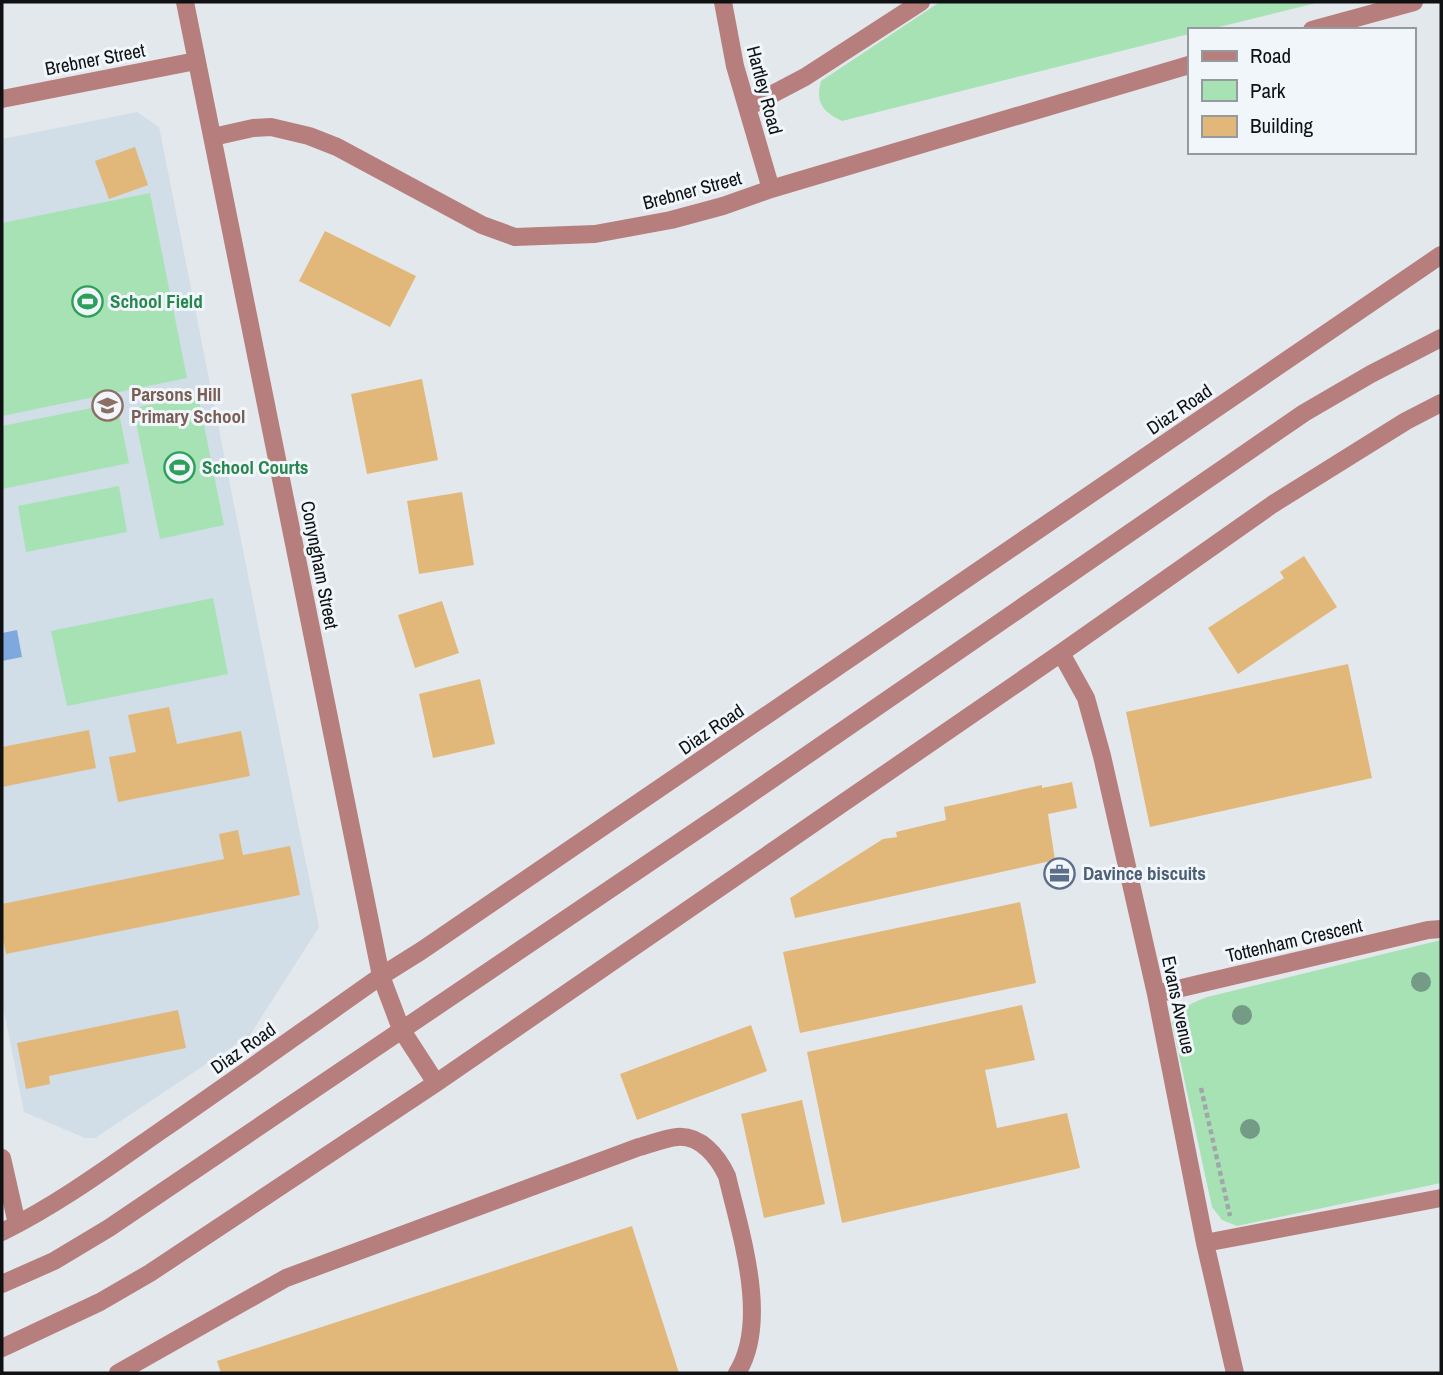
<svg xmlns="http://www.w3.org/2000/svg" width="1443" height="1375" viewBox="0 0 1443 1375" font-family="'Archivo Narrow',sans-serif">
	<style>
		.built { fill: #d1dde7 }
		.green { fill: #a7e2b5 }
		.water { fill: #7fa8df }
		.building { fill: #e2b87a }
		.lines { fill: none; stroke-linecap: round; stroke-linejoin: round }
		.path { stroke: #a2a6aa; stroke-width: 4.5; stroke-dasharray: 5 3.5; stroke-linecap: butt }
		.minor { stroke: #b67f7d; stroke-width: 18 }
		.tree { fill: #739b86 }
		.labels { text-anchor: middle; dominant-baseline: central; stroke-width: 6; stroke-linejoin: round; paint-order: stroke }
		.street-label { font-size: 19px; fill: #0f1113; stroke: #f0f6fa }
		.leisure-label { font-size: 19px; font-weight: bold; fill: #27864d; stroke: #f0f6fa; text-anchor: start }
		.education-label { font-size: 19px; font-weight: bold; fill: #785e54; stroke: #f0f6fa; text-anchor: start }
		.service-label { font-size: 19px; font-weight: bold; fill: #4e5e75; stroke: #f0f6fa; text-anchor: start }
	</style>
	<rect width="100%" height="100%" fill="#e3e8ed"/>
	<path class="built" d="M137 112 159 127 267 671 319 927 250 1035 95 1138H85L24 1112 2 1001V139Z"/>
	<path class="green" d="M940 2H1320L1207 30H1189V34L842 121C823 112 815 103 821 81Z
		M150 193 187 378 2 416V223Z
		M198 395 224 525 160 539 133 408Z
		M117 403 129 463 2 489V426Z
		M119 486 127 532 26 552 18 506Z
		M213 598 228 674 67 706 51 631Z
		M1441 940V1183L1237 1226 1222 1220 1212 1207 1172 1023C1181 1008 1191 1003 1207 997Z"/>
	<path class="water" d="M17 630 22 657 2 661V633Z"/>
	<path class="building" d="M135 147 148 185 109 199 95 161Z
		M325 231 416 276 390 327 299 281Z
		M422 379 438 460 367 474 351 394Z
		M462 492 474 565 419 574 407 501Z
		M1304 556 1337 607 1238 674 1208 628 1284 578 1280 572Z
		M442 601 459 653 415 668 398 615Z
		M1348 664 1372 778 1150 827 1126 712Z
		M480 679 495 744 433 758 419 694Z
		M169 707 177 744 241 731 250 776 118 802 109 757 136 752 128 715Z
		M89 730 96 768 2 787V747Z
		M1072 782 1077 808 1048 814 1055 860 795 918 790 898 883 839 897 837 896 832 946 820 944 807 1042 785V788Z
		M238 830 243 855 290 846 300 895 6 954 2 934V904L224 859 219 834Z
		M1020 902 1036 983 800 1033 783 952Z
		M1022 1005 1035 1060 985 1070 997 1128 1067 1113 1080 1168 842 1223 807 1052Z
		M178 1010 186 1048 49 1076 50 1084 26 1089 17 1043Z
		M751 1025 767 1071 637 1120 620 1074Z
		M802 1100 825 1204 764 1218 741 1114Z
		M632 1226 679 1373H221L217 1361Z"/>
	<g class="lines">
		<path class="path" d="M1201 1088 1230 1216"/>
		<path class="minor" d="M185 2 381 976 401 1029 436 1083
			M723 2 735 66 771 189
			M1312 30 1414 2
			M2 99 196 61
			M748 107 805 77 921 2
			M213 137 253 128 271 127 309 136 337 147 482 225 515 237 595 234 671 220 723 206 771 189 1189 65
			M1061 653 1086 698 1102 756 1156 994 1205 1243 1235 1373
			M1156 994 1428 930 1441 929
			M2 1158 17 1224
			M2 1232C57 1205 109 1167 159 1132 233 1081 307 1028 381 976L421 951 1441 255
			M1205 1243 1441 1198
			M2 1284 54 1261 109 1228 733 806 1304 413 1371 374 1441 338
			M2 1348 100 1302 150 1273 436 1083 1061 653 1273 504 1406 421 1441 403
			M118 1373 286 1278 639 1147C651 1144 665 1138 677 1137 701 1135 718 1157 727 1176 740 1232 770 1321 737 1373"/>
	</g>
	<g class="tree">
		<circle cx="1421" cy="982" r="10"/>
		<circle cx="1242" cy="1015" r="10"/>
		<circle cx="1250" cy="1129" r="10"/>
	</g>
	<defs>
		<symbol id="stadium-ring" viewBox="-11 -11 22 22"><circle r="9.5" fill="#f0f6fa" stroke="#2e9e5b" stroke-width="1.5"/><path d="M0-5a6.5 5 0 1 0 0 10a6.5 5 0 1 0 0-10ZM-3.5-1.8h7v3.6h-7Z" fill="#2e9e5b"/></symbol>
		<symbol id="school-ring" viewBox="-11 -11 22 22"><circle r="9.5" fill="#f0f6fa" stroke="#8d6e63" stroke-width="1.5"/><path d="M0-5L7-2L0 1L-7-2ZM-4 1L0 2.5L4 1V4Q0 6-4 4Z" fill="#8d6e63"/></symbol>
		<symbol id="office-ring" viewBox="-11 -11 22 22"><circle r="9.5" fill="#f0f6fa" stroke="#5c6f8a" stroke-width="1.5"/><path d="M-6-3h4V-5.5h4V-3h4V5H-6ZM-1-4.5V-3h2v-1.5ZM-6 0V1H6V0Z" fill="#5c6f8a"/></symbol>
	</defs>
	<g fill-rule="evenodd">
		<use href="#stadium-ring" x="70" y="284" width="35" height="35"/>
		<use href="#school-ring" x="90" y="388" width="35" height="35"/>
		<use href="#stadium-ring" x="162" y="450" width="35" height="35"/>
		<use href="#office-ring" x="1042" y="856" width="35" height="35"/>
	</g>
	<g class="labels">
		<g class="street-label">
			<text transform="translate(95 59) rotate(-11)">Brebner Street</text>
			<text transform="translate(765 90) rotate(75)">Hartley Road</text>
			<text transform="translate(692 190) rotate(-15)">Brebner Street</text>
			<text transform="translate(1179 409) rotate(-34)">Diaz Road</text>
			<text transform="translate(320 565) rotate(79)">Conyngham Street</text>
			<text transform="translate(711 729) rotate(-34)">Diaz Road</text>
			<text transform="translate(1294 940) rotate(-13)">Tottenham Crescent</text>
			<text transform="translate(1179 1005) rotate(78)">Evans Avenue</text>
			<text transform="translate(243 1048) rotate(-35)">Diaz Road</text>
		</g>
		<g class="leisure-label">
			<text x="110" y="301">School Field</text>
			<text x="202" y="467">School Courts</text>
		</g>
		<g class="education-label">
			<text x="131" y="394">Parsons Hill<tspan x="131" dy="22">Primary School</tspan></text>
		</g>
		<g class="service-label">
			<text x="1083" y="873">Davince biscuits</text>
		</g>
	</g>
	<rect width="1443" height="1375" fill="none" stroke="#0f1113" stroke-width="7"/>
	<rect x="1188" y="28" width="228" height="126" fill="#f0f6fa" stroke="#969a9e" stroke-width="2"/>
	<rect x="1202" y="51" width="35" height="10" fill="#b67f7d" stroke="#969a9e" stroke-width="2"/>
	<text x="1250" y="63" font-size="21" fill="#0f1113">Road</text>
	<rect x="1202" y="80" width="35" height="21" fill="#a7e2b5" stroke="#969a9e" stroke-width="2"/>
	<text x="1250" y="98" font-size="21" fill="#0f1113">Park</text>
	<rect x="1202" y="116" width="35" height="21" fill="#e2b87a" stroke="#969a9e" stroke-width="2"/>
	<text x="1250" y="133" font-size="21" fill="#0f1113">Building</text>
</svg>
